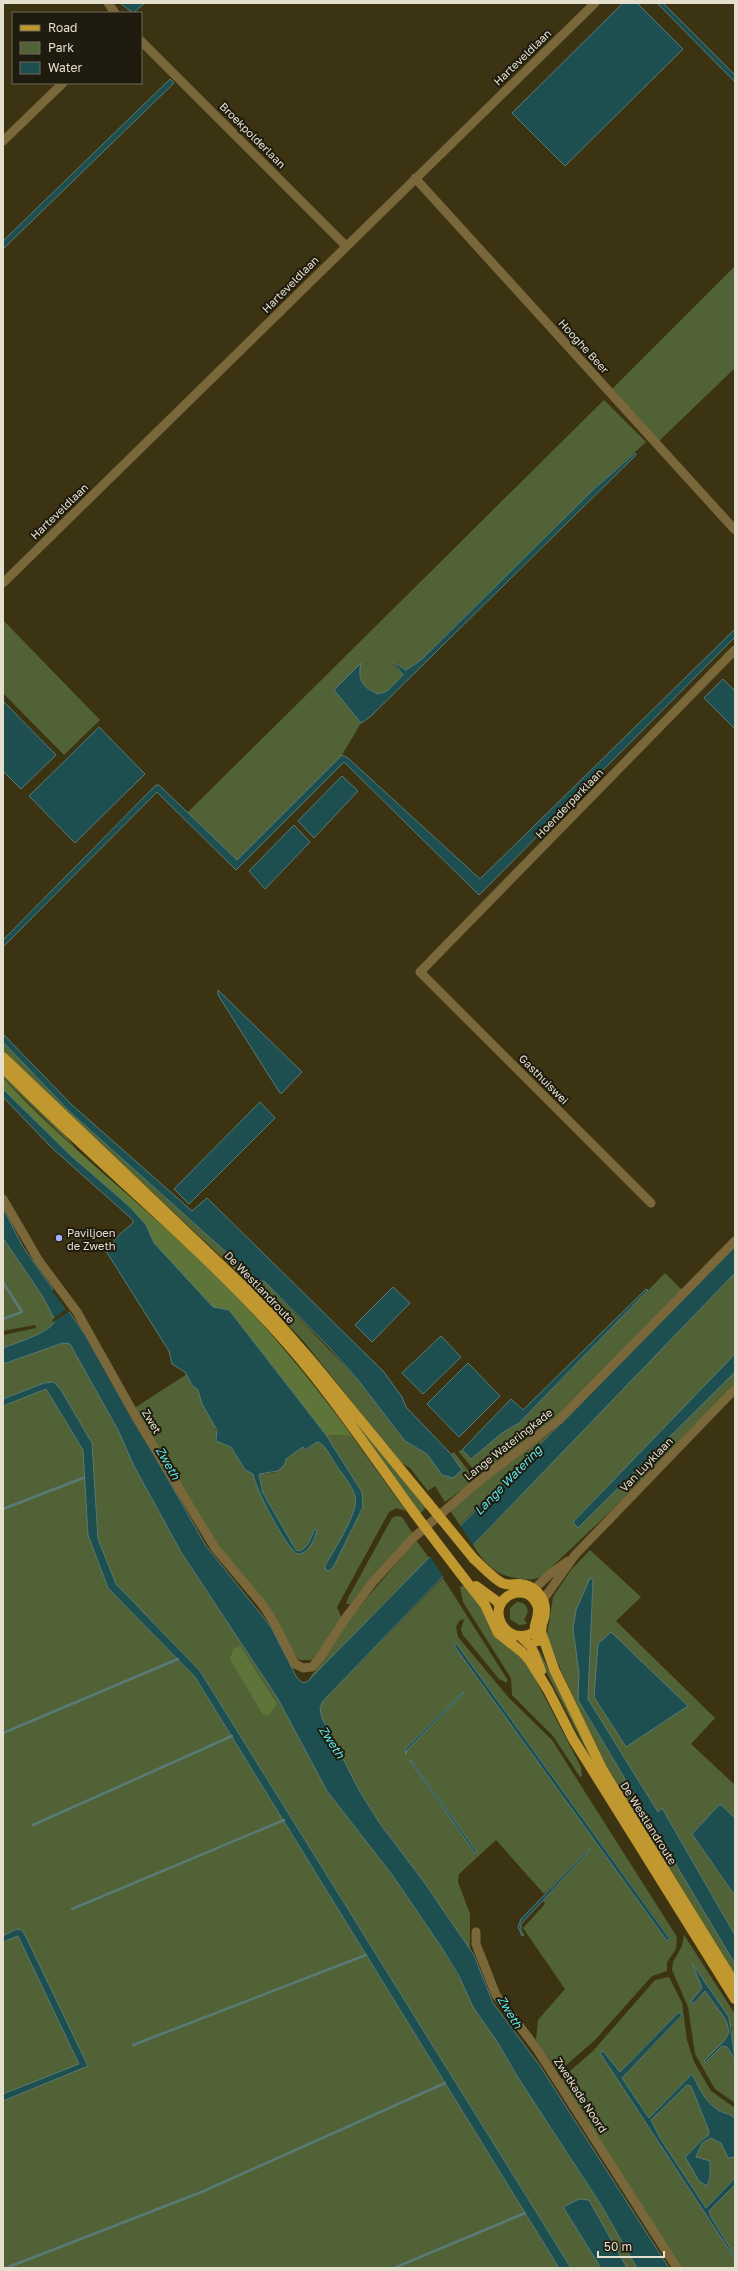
<svg xmlns="http://www.w3.org/2000/svg" width="738" height="2271" viewBox="0 0 738 2271" font-family="'Golos Text',sans-serif">
	<style>
		.green { fill: #516336; fill-rule: evenodd }
		.forest { fill: #5e753a }
		.water { fill: #1d4f51; stroke: #597a76 }
		.pier { fill: #3c3313 }
		.lines { fill: none; stroke-linecap: round; stroke-linejoin: round }
		.stream { stroke: #597a76; stroke-width: 2.5 }
		.minor { stroke: #7a673a; stroke-width: 9 }
		.major { stroke: #c0982f; stroke-width: 10 }
		.major-bridge { stroke: #c0982f; stroke-width: 10 }
		.poi-dot { fill: #a6b1fc; stroke: #1f1b0e; stroke-width: 1.5 }
		.labels { text-anchor: middle; dominant-baseline: central; stroke-width: 4; stroke-linejoin: round; paint-order: stroke }
		.street-label { font-size: 11px; fill: #e5e0ce; stroke: #1f1b0e }
		.poi-label { font-size: 11px; fill: #e5e0ce; stroke: #1f1b0e; text-anchor: start }
		.water-label { font-size: 12px; font-style: italic; fill: #5de8ef; stroke: #1f1b0e }
	</style>
	<rect width="100%" height="100%" fill="#3c3313"/>
	<path class="green" d="M735 266V368L659 441 612 389Z
		M604 400 646 442 594 489 421 660 406 670 395 662 393 664 403 675 387 691 378 694C363 688 357 680 360 664L334 690 361 723 342 755 237 860 187 813Z
		M3 620 100 720 64 755 3 693Z
		M3 1042 69 1111 256 1279 265 1282 358 1380 405 1441 427 1454 442 1475 462 1470 451 1454 454 1452 474 1478V1481L445 1502 435 1486 428 1491 410 1468 400 1462 305 1343 266 1301 229 1264 21 1070 3 1050Z
		M3 1060C85 1144 177 1219 258 1304 319 1367 372 1439 426 1507L420 1514 335 1398 256 1306 203 1253 57 1117 3 1064Z
		M3 1072 63 1132 76 1149 8 1083 3 1078Z
		M3 1238 43 1297 55 1320C53 1332 15 1343 3 1348V1335L36 1328 35 1325 3 1331Z
		M665 1273 682 1290 555 1419 479 1476 458 1451 462 1450 471 1459 502 1433 519 1423Z
		M735 1273V1383L612 1510 543 1575C537 1580 530 1580 522 1579 496 1576 488 1567 473 1546L635 1375Z
		M63 1343 70 1344 118 1430 134 1466 181 1552 278 1699 327 1791 393 1876 440 1945 517 2076 601 2205 637 2268H627L589 2200 563 2207 601 2268H571L200 1671 116 1584 98 1539 92 1443 54 1382 44 1383 3 1399V1364Z
		M187 1374 200 1393 202 1404 213 1422 217 1433 216 1440 231 1447 245 1470 253 1474 273 1473 278 1471 286 1459 303 1447 306 1450 326 1435 352 1436 406 1511 396 1508 389 1512 337 1607 342 1619 313 1660H299L295 1655 220 1551 133 1409Z
		M46 1389 83 1450 88 1535 108 1588 195 1677 559 2268H3V2101L88 2066 22 1930 17 1929 3 1936V1406Z
		M554 1430 460 1525 449 1509 481 1482Z
		M397 1516 402 1517 413 1534 350 1604H346L348 1598 392 1518Z
		M416 1540 429 1558 308 1681 350 1618Z
		M590 1550 641 1597 616 1621 715 1718 691 1744 735 1785V1818L720 1804 692 1834 735 1896V1935L662 1808 658 1813 588 1699 593 1580 576 1610 573 1629 579 1673 578 1700 735 1964V1979L610 1781 548 1641 547 1635 553 1597 571 1570Z
		M443 1578 507 1679V1683L499 1679 463 1635 461 1630 464 1619 459 1621 456 1627 458 1637 509 1698 552 1740 677 1937 676 1949 667 1962V1971L652 1976 594 2041 558 2072 536 2040 538 2020 565 1989 523 1928 545 1904 543 1901 590 1850 589 1849 544 1894 496 1840 459 1874 458 1882 470 1914V1950L424 1882 381 1825 360 1792 322 1718 320 1708 323 1701ZM456 1643 670 1938 667 1941 477 1677 454 1644Z
		M464 1585 510 1646 529 1667 581 1767 582 1776 580 1777 553 1736 512 1695 511 1678 463 1602 460 1587Z
		M517 1602C527 1602 531 1611 524 1619L527 1624 519 1625 510 1619V1608Z
		M539 1650 599 1769H596L536 1652Z
		M18 1935 79 2064 3 2094V1942Z
		M684 1935 735 2014V2051L732 2047V2028L693 1965 702 1988 694 2004 705 1991 726 2020 729 2032 725 2040 704 2062 722 2046 727 2047 735 2059V2103L715 2089 695 2054 688 2007 672 1970 673 1962 682 1946Z
		M669 1977 682 2003 687 2040 694 2062 711 2091 735 2108V2119C730 2113 725 2114 718 2110 705 2102 699 2088 692 2074L649 2118 622 2078 682 2016 679 2012 619 2073 603 2051 600 2053 735 2259V2268H678L561 2079 593 2051 655 1980Z
		M687 2085 691 2086 709 2131 708 2136C698 2141 694 2150 685 2157L690 2164 696 2158 702 2143 711 2138 721 2143 728 2158 735 2157V2178L706 2208 660 2138 651 2120Z
		M735 2185V2256L710 2215 709 2210Z"/>
	<path class="forest" d="M3 1078C65 1145 139 1201 205 1265 259 1317 308 1375 352 1436L326 1435 229 1310 213 1308 153 1242 146 1225 130 1207 69 1154 3 1089Z
		M240 1646 277 1704 268 1716 262 1713 230 1659 233 1649Z"/>
	<path class="water" d="M120 3H145L133 13Z
		M623 3H637L683 49 565 166 512 113Z
		M657 3H663L735 75V82Z
		M170 79 174 83 3 249V241Z
		M635 453 636 455 370 717 361 723 334 690 361 663C357 680 363 688 378 694L387 691 403 675 393 662 406 670 421 660 594 489Z
		M735 629V637L479 895 344 762 236 870 157 792 3 947V940L156 785H159L237 860 342 755 348 758 480 879Z
		M723 679 735 691V729L704 698Z
		M3 701 56 755 21 789 3 771Z
		M99 727 145 774 75 843 29 796Z
		M342 776 358 791 314 838 298 821Z
		M294 825 310 842 265 889 249 871Z
		M218 990 302 1072 282 1093H280L218 995Z
		M3 1034 71 1104 192 1211 207 1198 383 1371 402 1397 406 1407 451 1454 462 1470 453 1478 442 1475 427 1454 405 1441 358 1380 329 1347 265 1282 256 1279 69 1111 3 1042Z
		M3 1089 69 1154 130 1207 146 1225 154 1243 213 1307 229 1310 326 1435 362 1492 363 1507 334 1566 329 1571 326 1570 325 1566C333 1551 360 1511 355 1496 352 1485 342 1474 336 1465 331 1458 325 1443 317 1442L305 1450 303 1447 286 1459 285 1464 278 1471 259 1474 263 1493 296 1550 301 1551 308 1544 315 1529 317 1530C315 1539 308 1555 297 1554 285 1546 255 1488 253 1474L245 1470 231 1447 216 1441 217 1430 202 1404 198 1390 192 1385 185 1372 172 1364 169 1351 106 1251 120 1234 133 1223V1220L52 1148 3 1097Z
		M260 1102 275 1118 189 1204 174 1189Z
		M3 1208 23 1247 89 1340 206 1546 271 1627 297 1678 303 1683 308 1681 735 1246V1273L323 1701 320 1708 322 1718 360 1792 381 1825 424 1882 474 1955 493 2003 540 2066 669 2268H637L601 2205 517 2076 498 2043 473 2007 458 1974 440 1945 393 1876 327 1791 278 1699 181 1552 134 1466 118 1430 70 1344 63 1343 3 1364V1348C15 1343 53 1332 55 1320L43 1297 3 1238Z
		M393 1287 410 1303 372 1342 355 1325Z
		M646 1289 648 1290 519 1423 502 1433 471 1459 462 1450 511 1399 523 1410Z
		M441 1336 461 1357 423 1394 402 1373Z
		M735 1354V1372L578 1528 573 1522Z
		M468 1363 500 1396 459 1437 427 1404Z
		M54 1382 61 1390 92 1443 98 1539 116 1584 200 1671 571 2268H559L195 1677 108 1588 88 1535 83 1450 46 1389 3 1406V1399L44 1383Z
		M590 1578 593 1580 588 1699 658 1812 662 1808 735 1935V1964L578 1700 579 1673 573 1629 576 1610Z
		M611 1632 688 1706 626 1747 594 1697 598 1644Z
		M456 1643 670 1939 667 1941 457 1650 454 1644Z
		M463 1692 464 1693 407 1750 406 1755 405 1749Z
		M411 1760 477 1852 475 1853 410 1761Z
		M720 1804 735 1818V1896L692 1834Z
		M589 1849 590 1850 521 1924V1931L524 1935 522 1936 518 1927 521 1919Z
		M17 1929 22 1930 27 1939 88 2066 3 2101V2094L79 2064 18 1936 3 1942V1936Z
		M692 1963 729 2017 735 2059 727 2047 722 2046 705 2063 704 2061 725 2040 729 2032 726 2020 705 1991 693 2004 691 2001 702 1988Z
		M679 2012 682 2015 622 2078 649 2118 692 2074C699 2087 705 2102 718 2110 725 2114 730 2113 735 2119V2157L728 2158 721 2143 711 2138 702 2143 696 2157 710 2161V2178L707 2186 699 2181 685 2157C694 2150 698 2141 708 2136L709 2131 691 2086 687 2085 651 2120 660 2138 706 2208 735 2178V2185L709 2211 710 2215 735 2256V2259L600 2053 603 2051 620 2072Z
		M579 2199 589 2200 627 2268H601L563 2207Z"/>
	<path class="pier" d="M54 1289 71 1310 52 1323 53 1319 66 1309 52 1291Z
		M459 1524 475 1548 445 1579 429 1555Z"/>
	<g class="lines">
		<path class="stream" d="M3 1282 22 1312 3 1319
			M3 1509 83 1478
			M3 1733 178 1659
			M33 1825 232 1736
			M72 1909 284 1820
			M133 2045 366 1955
			M6 2268 204 2191 445 2083
			M394 2268 525 2213"/>
		<path class="minor" d="M108 3 115 13
			M141 41 346 246
			M3 141 63 83
			M415 178 735 530
			M3 583 595 3
			M3 1199 39 1261 77 1312 137 1419 215 1548 262 1604 273 1621 295 1664 303 1668 312 1667 319 1659 347 1616 373 1582 413 1538 479 1481 559 1420 735 1241
			M651 1203 420 972 735 650
			M534 1589 550 1574 568 1561
			M543 1600 575 1555 735 1389
			M476 1932V1944L496 1995 537 2049 677 2268"/>
		<path class="major" d="M3 1057 261 1303 310 1359 429 1504
			M3 1068C90 1157 188 1235 272 1327 326 1385 369 1451 415 1514
			M474 1559C483 1567 492 1577 502 1583 508 1586 513 1584 520 1584 534 1585 545 1597 545 1610 545 1617 543 1625 537 1630 531 1635 522 1637 514 1635 509 1633 504 1629 501 1623 488 1596 530 1578 538 1608 539 1624 530 1623 538 1641
			M460 1573 485 1605 498 1633 522 1652 530 1661 548 1690 573 1739 735 1999
			M476 1586 498 1602 499 1606
			M542 1624 541 1632 554 1669 602 1769 735 1984
			M520 1636 531 1646 541 1671"/>
		<path class="major-bridge" d="M429 1504 474 1559
			M415 1514 460 1573"/>
	</g>
	<circle class="poi-dot" cx="59" cy="1238" r="4"/>
	<g class="labels">
		<g class="street-label">
			<text transform="translate(522 57) rotate(-44)">Harteveldlaan</text>
			<text transform="translate(253 135) rotate(45)">Broekpolderlaan</text>
			<text transform="translate(290 284) rotate(-45)">Harteveldlaan</text>
			<text transform="translate(584 346) rotate(48)">Hooghe Beer</text>
			<text transform="translate(59 511) rotate(-44)">Harteveldlaan</text>
			<text transform="translate(569 803) rotate(-46)">Hoenderparklaan</text>
			<text transform="translate(544 1079) rotate(45)">Gasthuiswei</text>
			<text transform="translate(260 1287) rotate(46)">De Westlandroute</text>
			<text transform="translate(152 1421) rotate(59)">Zwet</text>
			<text transform="translate(508 1444) rotate(-38)">Lange Wateringkade</text>
			<text transform="translate(646 1464) rotate(-46)">Van Luyklaan</text>
			<text transform="translate(649 1823) rotate(58)">De Westlandroute</text>
			<text transform="translate(581 2095) rotate(57)">Zwetkade Noord</text>
		</g>
		<g class="poi-label">
			<text x="67" y="1232">Paviljoen<tspan x="67" dy="13">de Zweth</tspan></text>
		</g>
		<g class="water-label">
			<text transform="translate(168 1463) rotate(60)">Zweth</text>
			<text transform="translate(508 1480) rotate(-46)">Lange Watering</text>
			<text transform="translate(332 1742) rotate(57)">Zweth</text>
			<text transform="translate(510 2012) rotate(59)">Zweth</text>
		</g>
	</g>
	<rect width="738" height="2271" fill="none" stroke="#e5e0ce" stroke-width="8"/>
	<rect x="12" y="12" width="130" height="72" fill="#1f1b0e" stroke="#6e6a5b"/>
	<rect x="20" y="25" width="20" height="6" fill="#c0982f" stroke="#6e6a5b"/>
	<text x="48" y="32" font-size="12" fill="#e5e0ce">Road</text>
	<rect x="20" y="42" width="20" height="12" fill="#516336" stroke="#6e6a5b"/>
	<text x="48" y="52" font-size="12" fill="#e5e0ce">Park</text>
	<rect x="20" y="62" width="20" height="12" fill="#1d4f51" stroke="#6e6a5b"/>
	<text x="48" y="72" font-size="12" fill="#e5e0ce">Water</text>
	<path d="M598 2251v6h66v-6" fill="none" stroke="#e5e0ce" stroke-width="2"/>
	<text x="604" y="2251" font-size="12" fill="#e5e0ce" stroke="#1f1b0e" stroke-width="3" paint-order="stroke">50 m</text>
</svg>
